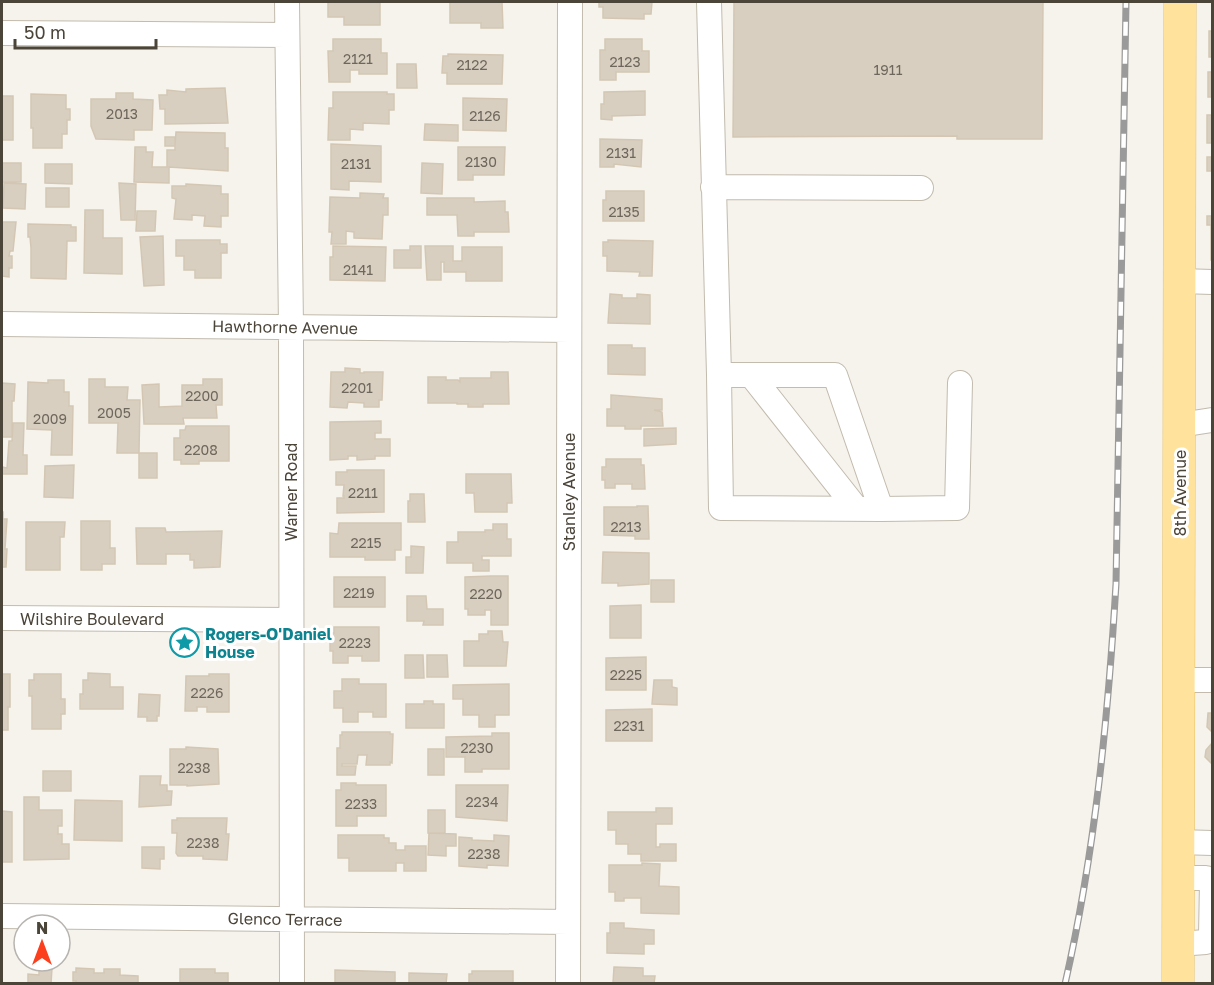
<svg xmlns="http://www.w3.org/2000/svg" width="1214" height="985" viewBox="0 0 1214 985" font-family="'Golos Text',sans-serif">
	<style>
		.building { fill: #d8cfc1; stroke: #d3c7b4; stroke-width: 1.5 }
		.lines { fill: none; stroke-linecap: round; stroke-linejoin: round }
		.minor-casing { stroke: #c2bbae; stroke-width: 26 }
		.major-casing { stroke: #e6c16a; stroke-width: 33 }
		.minor { stroke: #fff; stroke-width: 24 }
		.major { stroke: #ffe39c; stroke-width: 32 }
		.rail-casing { stroke: #9a9a9a; stroke-width: 7 }
		.rail { stroke: #fff; stroke-width: 4.5; stroke-dasharray: 14; stroke-linecap: butt }
		.labels { text-anchor: middle; dominant-baseline: central; stroke-width: 6; stroke-linejoin: round; paint-order: stroke }
		.number-label { font-size: 14px; fill: #6e675b }
		.street-label { font-size: 16px; fill: #4b4439; stroke: #fff }
		.culture-label { font-size: 16px; font-weight: bold; fill: #0d838f; stroke: #fff; text-anchor: start }
	</style>
	<rect width="100%" height="100%" fill="#f6f3ec"/>
	<path class="building" d="M328 2H380V25H344V17H328Z
		M450 2H502L503 28H481V23H450Z
		M599 2H652L651 14H644V19L603 18V7H599Z
		M734 2H1043L1042 139H957V136L733 137Z
		M1209 31H1212V57H1209Z
		M333 39H381V53H387V74H359V70H350V82H329L328 51H333Z
		M605 39H642V51H649V72H616V80H600V50H605Z
		M448 54 503 55 502 84H447V73H442L443 56H448Z
		M397 64H416L417 88H397Z
		M1208 72H1212V97H1208Z
		M225 88 228 123 165 124V109H160L159 95H167V90L186 92V89Z
		M645 91V115L612 116V120L601 119V104H604V92Z
		M333 92H387V94H394V110H389V124L363 123V130L350 129V140H328L329 108H333Z
		M116 93H133V99L153 100 152 130H134V140L96 139 91 126V99H116Z
		M31 94 66 95V109H70V120H67V134H62V148H33V128H31Z
		M2 96H13V140H2Z
		M463 98 507 99 506 131 463 130Z
		M1207 115H1212V143H1207Z
		M425 124 458 125V141L424 140Z
		M176 132 225 133V148H228V171L169 167V183L134 182 135 147H146V152H153L152 167H167V150H175V146H165V137H175V145Z
		M600 139 642 140 641 167 614 164V167H600Z
		M331 144 381 146V182L349 181V190L331 189Z
		M458 147H505L504 175H473V180H458Z
		M1207 157H1212V171H1207Z
		M2 163H21V182H2Z
		M422 163 443 164 442 194 421 193Z
		M45 164H72V184L45 183Z
		M4 183 26 184 25 209 3 208Z
		M119 183 136 184 135 220H121Z
		M186 184 221 186V194H228V216H221V227L204 226 205 216 192 215V220L174 219 176 199 172 198V186H186Z
		M46 188H69V207H46Z
		M606 191H644V221H603V200H606Z
		M360 193 384 194 383 198H388V215H383L382 239 354 238V232L346 231V244H331L332 232H329L330 197 360 198Z
		M427 198H474V202L505 201V212H508L509 232H474V236H458L457 215H427Z
		M85 210H103V238H122V274L84 273Z
		M137 211H156L155 231H136Z
		M1207 216H1212V260H1211V225H1207Z
		M2 222H16L13 251H10L9 256H12V268H9V277L2 276Z
		M28 224 71 225V227H76V241H67L66 279 31 278V248L30 237H28Z
		M163 236 164 285 144 286 140 237Z
		M176 240H220V244H227V253H221V278H195V270H184V256H176Z
		M608 240 653 241 652 276H639L640 272 607 271V256H603V242H608Z
		M333 246 386 247 385 281 330 280V257H333Z
		M410 246H421V268H394V250H410Z
		M425 246H453V261H462V247H502V281H466V272H444V262H441V280H427Z
		M610 294 622 295V298H637V294L650 295V324L608 323Z
		M608 345H632V348H645V375L608 374Z
		M345 368 360 369V373H364V372H383L382 400H379V407H364V403L348 402 347 408 330 407 331 372H345Z
		M491 372H508L509 404H483V407H468V404H457V403H428V377H446V380H458L460 382V378H491Z
		M89 379H105V387H128L127 400H140L139 453H117L118 423H89Z
		M203 379H222V405H216L217 418H183L184 424H144L142 385 159 384V407L182 406V385H203Z
		M48 380H64V392H69V406H73L72 455H51L52 430 27 429 28 382 48 383Z
		M2 383 15 384 14 401H12V437H2Z
		M611 395 662 399V410H654L662 412 663 426H641V429H625V426H607V409H611Z
		M381 421V433H375V439H390V456H375V459L357 460V456H348V459L330 460V422Z
		M13 423H24L23 455H27V474H2V467L7 468 9 441H12Z
		M186 426H229V461H199V464H181V460H174V438H180V430H185Z
		M676 428V444L644 446V429Z
		M139 453H157V478H139Z
		M606 459H641V465H644L645 489H632V484H615V488H605V480H602V467H606Z
		M74 465 73 498 44 497 45 466Z
		M347 470H384V512L337 513V498H344V496H343L344 485H336V472H347Z
		M466 474H511L512 503H507V512H475L474 493H466Z
		M410 494H424L425 522H408V501H410Z
		M637 506H648L649 539H635V536L604 535V507H637Z
		M2 512H3V519H7L5 549H7L6 567H2Z
		M81 521H110V548H115V564H102V570H81Z
		M26 522H65L64 537H60V570H26Z
		M339 523H401V550H395V560H365V557H330V533L338 534Z
		M493 524H507V539H511V556H482V560H489V571H473V563H447V542H458V532H485V530H493Z
		M136 528H165L166 532 222 531 220 567 194 568V560H190V554H166V564H137Z
		M411 546 424 547 423 573H406V557H411Z
		M603 552 649 553V584L618 586V583H602Z
		M491 576H508V625H491V610H485V615H468V609H465V577Z
		M334 577H385V607H334Z
		M651 580H674V602H651Z
		M407 596H426L427 609H443V625H423L424 621H407Z
		M641 605V638H610V606Z
		M334 627H379V661H362V656H348V663H333V651H330V633H334Z
		M488 631H502L503 642H508L506 666H464V641H479V634H488Z
		M405 655H423L424 678H405Z
		M427 655H447L448 677H427Z
		M646 657V690H606V658Z
		M2 673V674H10V707H8V730H2Z
		M88 673 110 674V687H123V709H80V694H83V680H88Z
		M34 674H61V699H65V714H61V729H32V696H29V680H34Z
		M209 674H229V712H207V707H197V711H185L186 676H209Z
		M342 679H359V684H386V717H373V712H358V722H343V708H334V691H342Z
		M654 680H672V687L677 688V705L652 704Z
		M509 684V715H495V727H479V715H463V699H453V685Z
		M139 694 160 695 159 716H157V721H147V717H138Z
		M424 701H433V704H444V728H406V704H424Z
		M652 709V741H606V710Z
		M1208 713H1212V732L1207 727Z
		M342 732H390V734H393L392 763 390 762V765H366L367 755H358L357 764H342V766H356L355 775H337V748H340V735H342Z
		M492 733H509V769H482V772H465V757H446V737L492 736Z
		M1212 743V764L1205 757 1206 750Z
		M186 747 218 749 219 784 187 786V785H170V749H186Z
		M428 749H444V775H428Z
		M43 771H71V791H43Z
		M140 776H161L160 785H167V791H172L171 805 139 807Z
		M341 783H356V785H386V816H357V826H336V790H341Z
		M456 785H508L507 821 456 817Z
		M24 797H39V810H62V826H58V834H62V844H69V859L24 860Z
		M75 800 122 801V841L74 840Z
		M656 808H672V824H656V847H660V844H676V861H641V854H628V844H616V830H608V812H656Z
		M428 810H445V833H428Z
		M2 811 12 812V862H2Z
		M177 818H227L226 834H229L227 860 203 859V856H178L176 853 177 833H172V820H177Z
		M429 833 456 834V846H446V856L428 855Z
		M338 835H384V838H389V843H396V850H405V846H426V871H404V863H396V871H349V858H338Z
		M494 835 509 836 508 866 487 865V868L459 866V837L472 838V840L494 841Z
		M142 847H164V859H160V869L142 868Z
		M642 863 660 864 659 886 679 887V914L641 913V898H624V901H615V892H609V865H642Z
		M610 923H624V928L654 930V944H644V954L607 953V933H610Z
		M614 967 643 968V976H655L654 984 613 983Z
		M39 968H52L51 984H28V974L39 975Z
		M76 968 94 969V973H104V969H120V975L138 976V984H76V981H73V972H76Z
		M180 969H215V973H228V984H180Z
		M335 970 395 972V984H335Z
		M472 971H513V984L469 983V974H472Z
		M409 973 447 974 446 984H409Z"/>
	<g class="lines">
		<defs>
			<path id="minor" d="M287 2 291 327 292 984
				M709 2 719 375 721 508 881 509
				M2 33 287 35
				M713 187 921 188
				M1181 281 1212 282
				M2 324 569 330
				M719 375H835L881 509 957 508 960 383
				M751 375 856 508
				M1180 425 1212 420
				M2 618 291 620
				M1179 680H1212
				M1178 842 1212 843
				M2 916 568 922
				M1178 944 1206 942 1211 935 1212 883 1206 878H1178
				M568 984 570 2"/>
			<path id="major" d="M1178 984 1180 2"/>
		</defs>
		<use href="#minor" class="minor-casing"/>
		<use href="#major" class="major-casing"/>
		<use href="#minor" class="minor"/>
		<use href="#major" class="major"/>
		<defs>
			<path id="rail" d="M1065 984C1095 852 1108 718 1116 584L1126 2"/>
		</defs>
		<use href="#rail" class="rail-casing"/>
		<use href="#rail" class="rail"/>
	</g>
	<defs>
		<symbol id="sight-ring" viewBox="-11 -11 22 22"><circle r="9.5" fill="#fff" stroke="#0f9aa8" stroke-width="1.5"/><path d="M0-6L1.8-2.2L6-1.7L2.9 1.2L3.7 5.4L0 3.3L-3.7 5.4L-2.9 1.2L-6-1.7L-1.8-2.2Z" fill="#0f9aa8"/></symbol>
	</defs>
	<g fill-rule="evenodd">
		<use href="#sight-ring" x="168" y="626" width="33" height="33"/>
	</g>
	<g class="labels">
		<g class="number-label">
			<text x="358" y="58">2121</text>
			<text x="625" y="61">2123</text>
			<text x="472" y="64">2122</text>
			<text x="888" y="69">1911</text>
			<text x="122" y="113">2013</text>
			<text x="485" y="115">2126</text>
			<text x="621" y="152">2131</text>
			<text x="481" y="161">2130</text>
			<text x="356" y="163">2131</text>
			<text x="624" y="211">2135</text>
			<text x="358" y="269">2141</text>
			<text x="357" y="387">2201</text>
			<text x="202" y="395">2200</text>
			<text x="114" y="412">2005</text>
			<text x="50" y="418">2009</text>
			<text x="201" y="449">2208</text>
			<text x="363" y="492">2211</text>
			<text x="626" y="526">2213</text>
			<text x="366" y="542">2215</text>
			<text x="359" y="592">2219</text>
			<text x="486" y="593">2220</text>
			<text x="355" y="642">2223</text>
			<text x="626" y="674">2225</text>
			<text x="207" y="692">2226</text>
			<text x="629" y="725">2231</text>
			<text x="477" y="747">2230</text>
			<text x="194" y="767">2238</text>
			<text x="482" y="801">2234</text>
			<text x="361" y="803">2233</text>
			<text x="203" y="842">2238</text>
			<text x="484" y="853">2238</text>
		</g>
		<g class="street-label">
			<text transform="translate(285 327) rotate(1)">Hawthorne Avenue</text>
			<text transform="translate(291 492) rotate(-90)">Warner Road</text>
			<text transform="translate(569 492) rotate(-90)">Stanley Avenue</text>
			<text transform="translate(1180 493) rotate(-90)">8th Avenue</text>
			<text x="92" y="619">Wilshire Boulevard</text>
			<text transform="translate(285 919) rotate(1)">Glenco Terrace</text>
		</g>
		<g class="culture-label">
			<text x="205" y="634">Rogers-O'Daniel<tspan x="205" dy="18">House</tspan></text>
		</g>
	</g>
	<rect width="1214" height="985" fill="none" stroke="#4b4439" stroke-width="6"/>
	<g transform="translate(42 943)"><circle r="28" fill="#ffffff" stroke="#b7b4b0" stroke-width="1.5"/>
	<path d="M0-4.5L10 22L0 15L-10 22Z" fill="#fc3f1d"/>
	<text y="-9" font-size="16" font-weight="bold" text-anchor="middle" fill="#4b4439">N</text>
	</g>
	<path d="M15 39v9h141v-9" fill="none" stroke="#4b4439" stroke-width="3"/>
	<text x="24" y="39" font-size="18" fill="#4b4439" stroke="#ffffff" stroke-width="4.5" paint-order="stroke">50 m</text>
</svg>
